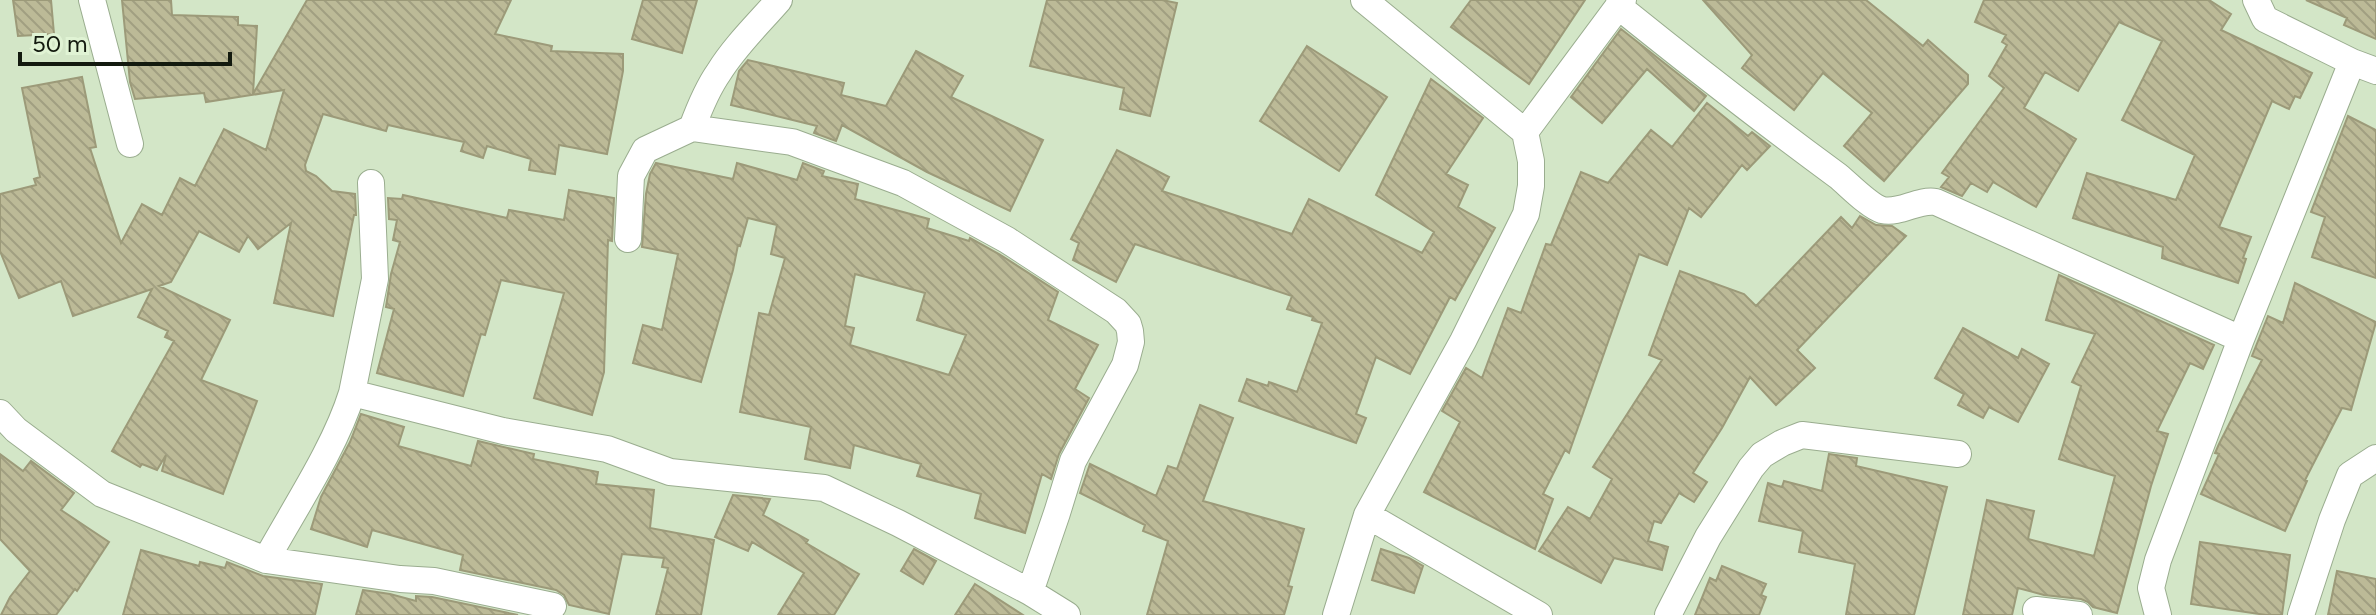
<svg xmlns="http://www.w3.org/2000/svg" width="2376" height="615" viewBox="0 0 2376 615" font-family="Figtree,sans-serif">
	<style>
		.building { fill: url(#building-back-hatch); stroke: #9c9a79; stroke-width: 2; fill-rule: evenodd }
		.lines { fill: none; stroke-linecap: round; stroke-linejoin: round }
		.street-casing { stroke: #9aad8f; stroke-width: 28 }
		.street { stroke: #fff; stroke-width: 26 }
	</style>
	<defs>
		<pattern id="building-back-hatch" width="6" height="6" patternUnits="userSpaceOnUse" patternTransform="scale(2)"><rect width="6" height="6" fill="#bcba97"/><path d="M-1 5l2 2M0 0l6 6M5-1l2 2" fill="none" stroke="#a19f81"/></pattern>
	</defs>
	<rect width="100%" height="100%" fill="#d3e6c7"/>
	<path class="building" d="M13 0H51L54 34 18 36Z
		M122 0H171L172 15 238 17V25L257 26 253 94 307 0H511L495 34 552 46 551 51 623 54V71L607 154 559 145 555 174 529 170 531 159 487 146 483 158 461 151 464 142 388 125 386 131 323 114 305 165 306 171 316 176 332 191 355 194 356 215H354L333 316 274 303 291 223 258 249 248 236 239 252 199 231 171 282 159 286 230 320 201 380 257 401 223 494 162 471 166 455 157 470 142 464 140 467 112 451 174 341 165 337 168 331 138 317 152 289 73 316 61 281 19 298 0 251V194L36 185 34 179 40 177 22 88 82 77 96 147 90 148 121 243 142 204 162 215 180 178 195 186 224 129 266 150 284 90 206 102 204 93 135 99 130 82Z
		M643 0H697L682 53 632 39Z
		M1047 0H1162L1177 3 1150 116 1120 109 1124 88 1030 66Z
		M1471 0H1585L1529 84 1451 27Z
		M1703 0H1866L1923 46 1928 40 1968 75V84L1884 181 1844 146 1872 113 1823 73 1794 110 1742 68 1752 55Z
		M1984 0H2209L2231 14 2221 30 2312 73 2300 98 2295 96 2289 109 2272 101 2219 227 2251 237 2243 258 2246 259 2238 283 2162 258 2163 247 2073 218 2087 173 2176 200 2195 155 2122 120 2162 41 2119 22 2078 91 2045 72 2024 108 2076 139 2036 207 1993 182 1987 192 1971 183 1962 196 1941 187 1949 177 1942 173 2004 88 1989 76 2007 45 2002 42 2006 35 1975 22Z
		M2306 0H2376V39L2344 25 2347 18Z
		M1621 29 1706 96 1694 111 1647 69 1602 123 1571 97Z
		M1307 46 1387 97 1339 171 1260 121Z
		M916 51 963 76 951 97 1043 140 1010 211 927 172 842 125 836 141 814 133 817 126 731 105 739 71 748 60 844 83 841 95 886 106Z
		M1431 79 1483 118 1446 174 1468 185 1458 207 1495 228 1455 300 1450 297 1410 374 1376 357 1356 414 1366 418 1356 443 1239 401 1247 379 1268 386 1269 382 1297 392 1322 323 1312 320 1313 317 1287 309 1292 296 1135 244 1116 282 1073 260 1079 243 1071 239 1117 150 1169 177 1162 191 1292 234 1309 199 1422 253 1434 232 1376 195Z
		M1707 103 1748 136 1752 132 1770 146 1747 170 1742 165 1701 217 1689 208 1667 265 1639 254 1569 453 1565 450 1543 494 1553 499 1535 549 1424 492 1460 422 1442 411 1466 368 1482 378 1508 308 1521 313 1546 244 1551 245 1581 172 1608 183 1651 130 1672 147Z
		M2348 116 2376 130V278L2312 257 2325 217 2311 212Z
		M656 163 733 179 737 163 797 180 803 163 824 171 822 176 858 184 855 199 929 219 927 228 969 241 970 238 999 254 1058 292 1048 320 1098 345 1075 389 1089 398 1059 454 1051 479 1042 474 1025 533 975 518 981 494 917 476 921 464 854 445 850 468 805 459 811 427 740 412 759 313 769 315 785 258 771 254 777 225 748 218 740 246 738 245 733 270 701 382 633 363 643 325 662 330 678 254 642 247 646 194 650 174ZM855 274 925 293 917 320 966 335 949 375 850 345 854 328 845 326Z
		M569 190 614 198 612 241 608 240 604 372 592 415 534 398 564 293 501 280 485 335 481 334 463 396 377 373 394 309 386 307 391 274 400 242 393 240 397 220 389 219 388 198 402 199 403 195 507 218 509 210 564 220Z
		M1860 216 1876 225 1892 226 1906 236 1797 350 1815 368 1776 405 1750 377 1722 428 1693 473 1707 482 1694 502 1679 493 1661 523 1654 521 1648 541 1668 547 1662 570 1614 558 1601 583 1539 551 1568 507 1590 519 1612 479 1593 467 1662 360 1649 355 1680 271 1744 294 1756 306 1841 217 1852 228Z
		M2059 275 2214 345 2203 369 2190 363 2157 431 2168 434 2151 486 2117 613 2093 607 2088 602 2081 599 2044 595 2018 588 2012 615H1963L1987 500 2034 511 2028 539 2094 556 2115 476 2059 459 2081 386 2072 382 2095 334 2046 320Z
		M2295 283 2376 322 2351 410 2342 408 2305 480 2307 481 2285 531 2201 494 2219 454 2215 453 2219 444 2262 360 2252 356 2268 316 2283 323Z
		M1963 328 2018 358 2022 349 2049 364 2018 422 1989 407 1983 418 1958 405 1964 394 1935 378Z
		M1200 405 1233 418 1203 501 1304 529 1288 586 1292 587 1284 615H1147L1168 541 1143 531 1145 525 1080 493 1090 464 1156 496 1168 466 1177 469Z
		M361 414 404 427 398 446 471 466 478 441 534 454 533 459 598 472 596 484 654 490 650 528 714 540 701 615H656L668 568 662 567 664 558 622 554 609 614 569 605 564 595 556 590 460 570 463 555 372 530 367 547 311 529 321 497 350 442Z
		M0 454 23 471 31 461 74 493 61 510 109 542 77 591 75 589 56 615H1L10 597 30 571 0 539Z
		M1829 454 1857 458 1856 466 1947 487 1914 615H1846L1855 564 1799 552 1803 531 1759 521 1768 483 1782 487 1784 481 1822 491Z
		M733 495 770 499 763 515 808 540 806 543 859 574 834 615H778L804 573 752 542 748 551 715 537Z
		M2200 542 2290 555 2282 615H2266L2191 604Z
		M914 549 936 561 923 584 901 571Z
		M1381 549 1409 558 1423 566 1414 593 1372 580Z
		M141 550 199 566 200 562 225 568 227 562 263 576 322 584 315 615H123Z
		M1722 566 1766 584 1761 595 1766 597 1759 615H1695L1710 578 1716 581Z
		M2337 571 2376 579V615H2328Z
		M975 584 1023 615H955Z
		M363 590 390 594 416 601V596L432 597 518 615H356Z"/>
	<g class="lines">
		<defs>
			<path id="street" d="M92 0 130 144
				M1364 0 1525 132
				M2256 0 2265 19 2352 62 2376 71
				M1618 6C1690 64 1763 121 1838 176 1849 185 1869 206 1882 210 1901 214 1917 199 1936 202L2241 339
				M692 128C699 109 707 89 719 72 735 46 759 23 779 0
				M628 239 631 176 645 150 692 128 792 142 903 183 1007 240 1116 311 1128 324 1130 331 1131 342 1125 365 1073 461 1057 513 1030 592
				M352 393 503 431 607 449 670 472 824 488 898 523 1030 592 1067 615
				M0 413 16 430 102 494 266 560 400 579 434 581 553 606
				M1367 515 1539 615
				M266 560C294 509 335 448 352 393L375 279 371 183
				M2036 610 2079 615
				M1336 615 1367 515 1463 341 1526 214 1531 186V161L1525 132 1623 0
				M1668 615 1708 537 1751 468 1762 455 1782 443 1802 435 1958 454
				M2158 615 2151 588 2158 560 2241 339 2352 62
				M2301 615 2332 520 2350 475 2376 458"/>
		</defs>
		<use href="#street" class="street-casing"/>
		<use href="#street" class="street"/>
	</g>
	<path d="M20 52v12h210v-12" fill="none" stroke="#131a0f" stroke-width="4"/>
	<text x="32" y="52" font-size="24" fill="#131a0f" stroke="#e0f3d4" stroke-width="6" paint-order="stroke">50 m</text>
</svg>
